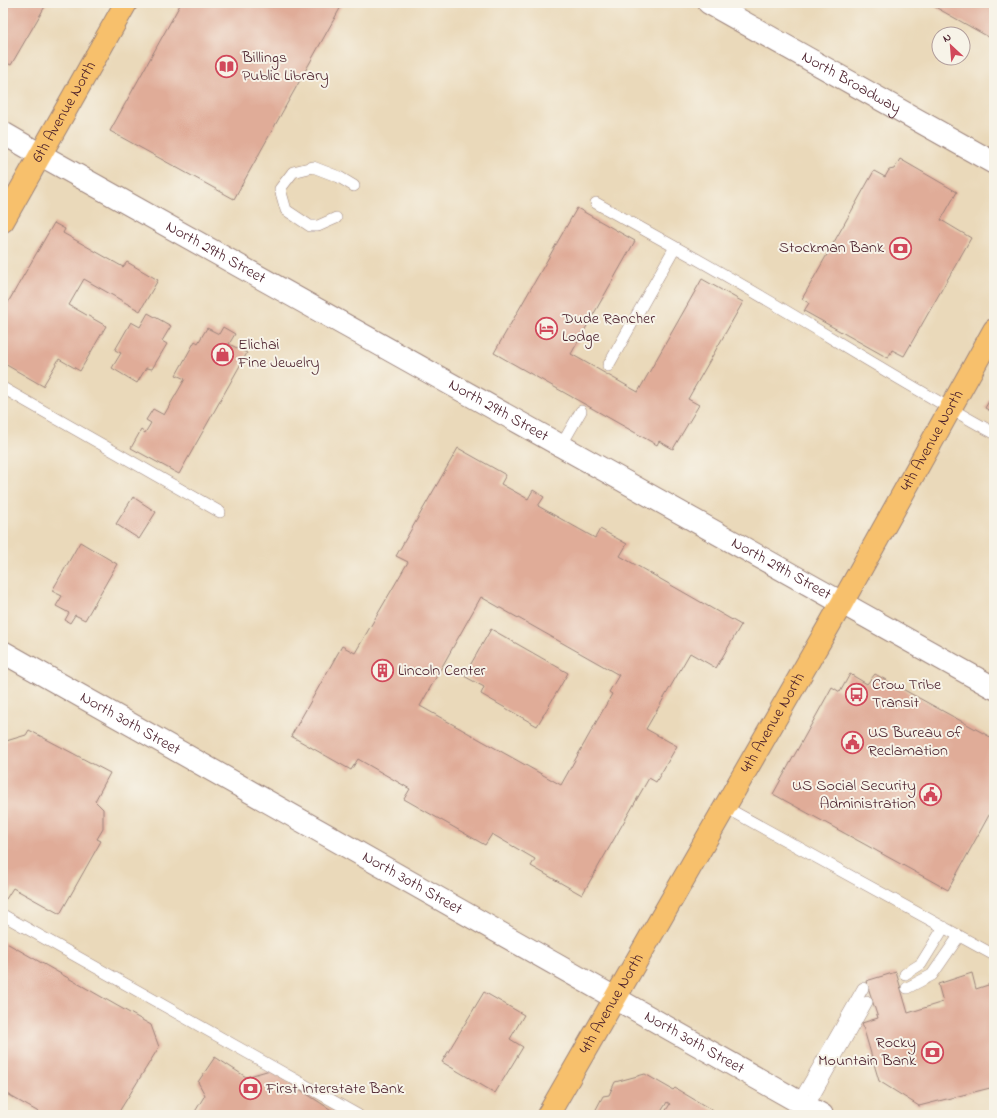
<svg xmlns="http://www.w3.org/2000/svg" width="997" height="1118" viewBox="0 0 997 1118" font-family="'Indie Flower',sans-serif">
	<style>
		.built { fill: #ead9ba; fill-rule: evenodd }
		.building { fill: #e0ac98; fill-rule: evenodd }
		.lines { fill: none; stroke-linecap: round; stroke-linejoin: round }
		.service-casing { stroke: #9b827a; stroke-width: 12 }
		.minor-casing { stroke: #9b827a; stroke-width: 24 }
		.tertiary-casing { stroke: #9b827a; stroke-width: 24 }
		.primary-casing { stroke: #9b827a; stroke-width: 24 }
		.service { stroke: #fff; stroke-width: 11 }
		.minor { stroke: #fff; stroke-width: 22 }
		.tertiary { stroke: #fff; stroke-width: 22 }
		.primary { stroke: #f7c06c; stroke-width: 22 }
		.labels { text-anchor: middle; dominant-baseline: central; stroke-width: 4; stroke-linejoin: round; paint-order: stroke }
		.poi-label { font-size: 16px; fill: #4a1f2b; stroke: #f7f3e8; text-anchor: start }
		.street-label { font-size: 16px; fill: #4a1f2b; stroke: #f7f3e8 }
	</style>
	<rect width="100%" height="100%" fill="#f7f3e8"/>
	<filter id="ink" filterUnits="userSpaceOnUse"><feTurbulence type="fractalNoise" baseFrequency=".025" numOctaves="2"/><feDisplacementMap in="SourceGraphic" scale="8" xChannelSelector="R" yChannelSelector="G"/><feConvolveMatrix kernelMatrix="1 2 1 2 8 2 1 2 1" color-interpolation-filters="sRGB"/></filter>
	<filter id="wash" filterUnits="userSpaceOnUse"><feTurbulence type="fractalNoise" baseFrequency=".012" numOctaves="4" result="noise"/><feDisplacementMap in="SourceGraphic" scale="16" xChannelSelector="R" yChannelSelector="G"/><feGaussianBlur stdDeviation="0.9" result="paint"/><feColorMatrix in="noise" values="0 0 0 0 0 0 0 0 0 0 0 0 0 0 0 0 0 1.4 0 .05"/><feComposite in="paint" operator="in"/></filter>
	<g filter="url(#wash)">
		<rect width="100%" height="100%" fill="#ece5c8"/>
		<path class="built" d="M3 3H113L59 100 116 3H994V1115H3ZM939 34H963V58H939Z"/>
		<g id="blocks">
			<path class="building" d="M3 3H47L11 65 3 61Z
				M181 3H343L234 199 110 131Z
				M928 3H994V40Z
				M900 159 957 192 941 220 971 238 904 356 892 350 888 358 804 311 809 303 802 299 874 171 885 177 889 170 894 169Z
				M577 208 635 241 571 354 638 392 702 279 743 302 688 399 699 405 673 449 659 441 657 445 494 353Z
				M54 223 65 229 63 233 123 267 127 262 158 280 140 311 84 279 69 305 106 326 80 371 59 359 43 386 3 363V311Z
				M148 313 171 326 162 341 167 344 152 369 146 368 137 383 112 368 121 353 115 350 131 322 140 327Z
				M223 327 235 334 229 344 247 353 179 474 131 448 141 430 145 433 151 423 146 420 153 409 164 415 185 379 176 375 195 341 198 343 207 328 219 334Z
				M994 393V413L985 408Z
				M458 448 506 475 501 484 528 499 533 490 544 497 538 506 595 538 600 529 627 544 620 556 741 625 716 668 690 653 646 729 677 746 656 782 649 778 582 895 531 866 535 859 492 834 485 845 404 799 410 789 358 759 351 770 291 736 342 646 355 653 408 562 396 556ZM481 597 619 675 609 692 612 694 561 785 420 706Z
				M133 497 156 512 139 539 116 524Z
				M80 542 117 564 85 620 75 615 70 623 65 620 69 613 56 606 62 596 52 591Z
				M491 629 568 673 537 726 481 694 484 687 464 676Z
				M850 674 867 684 875 674 994 739V806L948 890 773 794 832 687 840 692Z
				M29 730 110 773 95 801 103 809V829L97 839 101 841 60 914 13 888 6 899 3 898V742L26 735Z
				M3 941 151 1025 159 1047 117 1115H44L3 1092Z
				M896 972 908 1013 943 1002 938 984 972 973 976 989 994 983V1087L919 1106 879 1081 862 1023 878 1018 866 981Z
				M484 992 524 1015 510 1039 523 1047 495 1093 442 1062Z
				M215 1057 246 1077 270 1070 339 1115H193L205 1095 198 1082Z
				M645 1074 673 1090 675 1088 720 1115H663L670 1104 667 1102 659 1115 655 1112 654 1115H593L603 1096 609 1095 615 1082Z"/>
		</g>
	</g>
	<g filter="url(#ink)">
		<use href="#blocks" fill-opacity="0" stroke="#9b827a" stroke-width="1"/>
		<g class="lines">
			<defs>
				<path id="service" d="M596 203 675 247
					M336 218 318 226H310L286 210 280 189 293 172 313 167 339 177 354 186
					M608 366 675 247C783 306 886 374 994 433
					M3 388 220 512
					M561 446 581 411
					M725 807 994 955
					M3 915 358 1115
					M905 974 921 964 944 927
					M907 988 932 975 959 936
					M798 1102 863 988
					M808 1107 867 1002"/>
				<g id="minor">
					<path id="s1" d="M709 3 994 163"/>
					<path d="M3 133 41 155"/>
				</g>
				<g id="tertiary">
					<path id="s2" d="M41 155 994 688"/>
					<path id="s3" d="M3 652 822 1115"/>
				</g>
				<g id="primary">
					<path id="s4" d="M3 221 126 3"/>
					<path id="s5" d="M548 1115 842 603 994 330"/>
				</g>
			</defs>
			<use href="#service" class="service-casing"/>
			<use href="#minor" class="minor-casing"/>
			<use href="#tertiary" class="tertiary-casing"/>
			<use href="#primary" class="primary-casing"/>
			<use href="#service" class="service"/>
			<use href="#minor" class="minor"/>
			<use href="#tertiary" class="tertiary"/>
			<use href="#primary" class="primary"/>
		</g>
	</g>
	<defs>
		<symbol id="library-ring" viewBox="-11 -11 22 22"><circle r="9.5" fill="#f7f3e8" stroke="#d1495b" stroke-width="1.5"/><path d="M-6-4Q-3-5.5-.7-3.5V5Q-3 3-6 4ZM6-4Q3-5.5 .7-3.5V5Q3 3 6 4Z" fill="#d1495b"/></symbol>
		<symbol id="bank-ring" viewBox="-11 -11 22 22"><circle r="9.5" fill="#f7f3e8" stroke="#d1495b" stroke-width="1.5"/><path d="M-6-4H6V4H-6ZM0-2.3a2.3 2.3 0 1 0 0 4.6a2.3 2.3 0 1 0 0-4.6Z" fill="#d1495b"/></symbol>
		<symbol id="hotel-ring" viewBox="-11 -11 22 22"><circle r="9.5" fill="#f7f3e8" stroke="#d1495b" stroke-width="1.5"/><path d="M-6-4.5h1.5V1H6V5H4.5V3h-9V5H-6ZM-4 0a1.8 1.8 0 1 1 3.6 0ZM.5 0V-2.5h3Q6-2.5 6 0Z" fill="#d1495b"/></symbol>
		<symbol id="shop-ring" viewBox="-11 -11 22 22"><circle r="9.5" fill="#f7f3e8" stroke="#d1495b" stroke-width="1.5"/><path d="M-5-2.5h2.3a2.7 3.5 0 0 1 5.4 0H5L5.5 6h-11ZM-1.5-2.5h3a1.5 2.3 0 0 0-3 0Z" fill="#d1495b"/></symbol>
		<symbol id="building-ring" viewBox="-11 -11 22 22"><circle r="9.5" fill="#f7f3e8" stroke="#d1495b" stroke-width="1.5"/><path d="M-4-6H4V6H1V3H-1V6H-4ZM-2.5-4.3h1.7v1.8h-1.7ZM.8-4.3h1.7v1.8H.8ZM-2.5-1h1.7V.8h-1.7ZM.8-1h1.7V.8H.8Z" fill="#d1495b"/></symbol>
		<symbol id="bus-ring" viewBox="-11 -11 22 22"><circle r="9.5" fill="#f7f3e8" stroke="#d1495b" stroke-width="1.5"/><path d="M-5-6H5V4H4V6H2V4H-2V6H-4V4H-5ZM-3.5-4V0h7V-4ZM-3.5 1.2v1.5H-2V1.2ZM2 1.2v1.5H3.5V1.2Z" fill="#d1495b"/></symbol>
		<symbol id="civic-ring" viewBox="-11 -11 22 22"><circle r="9.5" fill="#f7f3e8" stroke="#d1495b" stroke-width="1.5"/><path d="M-.6-6.5H3V-4.5H.6V-3L4-1V1h2V6H-6V1h2V-1L-.6-3ZM-1.2 2.5V6h2.4V2.5Z" fill="#d1495b"/></symbol>
	</defs>
	<g fill-rule="evenodd">
		<use href="#library-ring" x="214" y="54" width="25" height="25"/>
		<use href="#bank-ring" x="888" y="236" width="25" height="25"/>
		<use href="#hotel-ring" x="534" y="316" width="25" height="25"/>
		<use href="#shop-ring" x="210" y="342" width="25" height="25"/>
		<use href="#building-ring" x="370" y="658" width="25" height="25"/>
		<use href="#bus-ring" x="844" y="682" width="25" height="25"/>
		<use href="#civic-ring" x="840" y="730" width="25" height="25"/>
		<use href="#civic-ring" x="918" y="782" width="25" height="25"/>
		<use href="#bank-ring" x="920" y="1040" width="25" height="25"/>
		<use href="#bank-ring" x="238" y="1076" width="25" height="25"/>
	</g>
	<g class="labels">
		<g class="poi-label">
			<text x="242" y="58">Billings<tspan x="242" dy="18">Public Library</tspan></text>
			<text x="884" y="248" text-anchor="end">Stockman Bank</text>
			<text x="562" y="319">Dude Rancher<tspan x="562" dy="18">Lodge</tspan></text>
			<text x="238" y="345">Elichai<tspan x="238" dy="18">Fine Jewelry</tspan></text>
			<text x="398" y="671">Lincoln Center</text>
			<text x="872" y="685">Crow Tribe<tspan x="872" dy="18">Transit</tspan></text>
			<text x="868" y="733">US Bureau of<tspan x="868" dy="18">Reclamation</tspan></text>
			<text x="916" y="786" text-anchor="end">US Social Security<tspan x="916" dy="18">Administration</tspan></text>
			<text x="916" y="1043" text-anchor="end">Rocky<tspan x="916" dy="18">Mountain Bank</tspan></text>
			<text x="266" y="1089">First Interstate Bank</text>
		</g>
		<g class="street-label">
			<text stroke="none"><textPath href="#s1" startOffset="163">North Broadway</textPath></text>
			<text stroke="none"><textPath href="#s4" startOffset="125">6th Avenue North</textPath></text>
			<text stroke="none"><textPath href="#s2" startOffset="200">North 29th Street</textPath></text>
			<text stroke="none"><textPath href="#s2" startOffset="524">North 29th Street</textPath></text>
			<text stroke="none"><textPath href="#s5" startOffset="776">4th Avenue North</textPath></text>
			<text stroke="none"><textPath href="#s2" startOffset="848">North 29th Street</textPath></text>
			<text stroke="none"><textPath href="#s5" startOffset="452">4th Avenue North</textPath></text>
			<text stroke="none"><textPath href="#s3" startOffset="146">North 30th Street</textPath></text>
			<text stroke="none"><textPath href="#s3" startOffset="470">North 30th Street</textPath></text>
			<text stroke="none"><textPath href="#s5" startOffset="128">4th Avenue North</textPath></text>
			<text stroke="none"><textPath href="#s3" startOffset="794">North 30th Street</textPath></text>
		</g>
	</g>
	<rect width="997" height="1118" fill="none" stroke="#f7f3e8" stroke-width="16"/>
	<g transform="translate(951 46) rotate(334)"><circle r="19" fill="#f7f3e8" stroke="#b29e9c"/>
	<path d="M0-3L7 15L0 10L-7 15Z" fill="#d1495b"/>
	<text y="-6" font-size="11" font-weight="bold" text-anchor="middle" fill="#4a1f2b">N</text>
	</g>
</svg>
